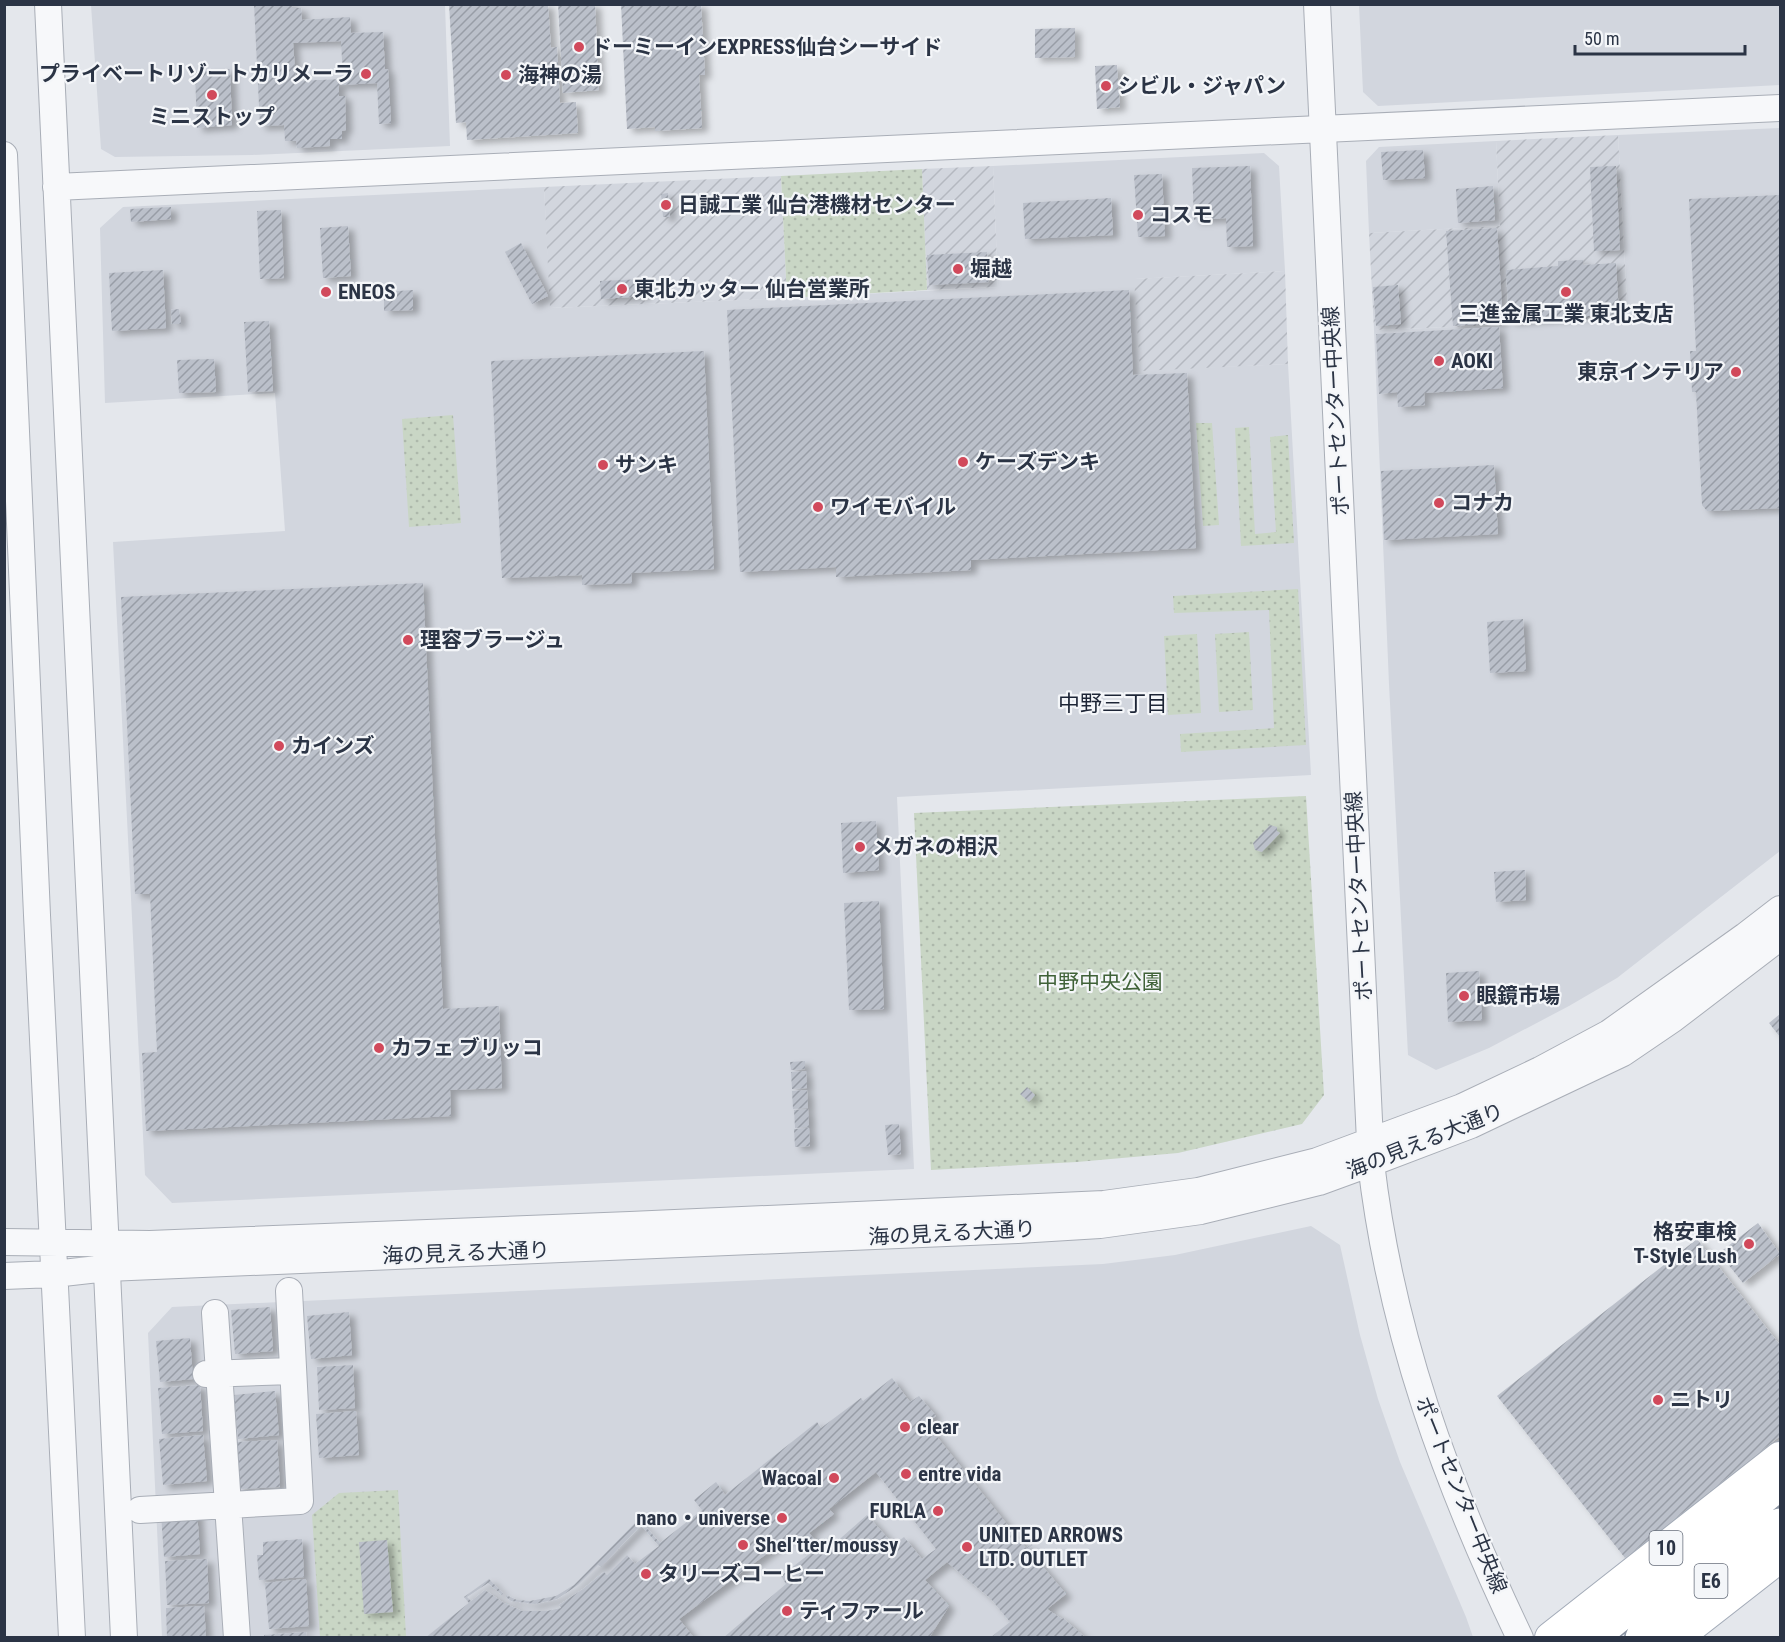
<svg xmlns="http://www.w3.org/2000/svg" width="1785" height="1642" viewBox="0 0 1785 1642" font-family="'Roboto Condensed','Noto Sans JP',sans-serif">
	<style>
		.built { fill: #d2d6de }
		.industrial { fill: url(#industrial-furrows) }
		.green { fill: url(#green-dots) }
		.building { fill: url(#building-hatch); fill-rule: evenodd; filter: url(#shadow) }
		.lines { fill: none; stroke-linecap: round; stroke-linejoin: round }
		.minor-casing { stroke: #a9aeb7; stroke-width: 28 }
		.major-casing { stroke: #a3abb8; stroke-width: 34 }
		.highway-casing { stroke: #8b94a3; stroke-width: 36 }
		.minor { stroke: #f7f8fa; stroke-width: 26 }
		.major { stroke: #fff; stroke-width: 32 }
		.highway { stroke: #fff; stroke-width: 33 }
		.poi-dot { fill: #d1495b; stroke: #f4f6f9; stroke-width: 2 }
		.labels { text-anchor: middle; dominant-baseline: central; stroke-width: 4.5; stroke-linejoin: round; paint-order: stroke }
		.shield { fill: #f4f6f9; stroke: #676e7b; stroke-width: 1.5 }
		.shield-label { font-size: 20px; font-weight: bold; fill: #2b3445 }
		.poi-label { font-size: 21px; font-weight: bold; fill: #2b3445; stroke: #f4f6f9; text-anchor: start }
		.street-label { font-size: 21px; fill: #2b3445; stroke: #f4f6f9 }
		.park-label { font-size: 21px; fill: #3f6138; stroke: #f4f6f9 }
		.neighbourhood-label { font-size: 22px; fill: #1d2536; stroke: #f4f6f9 }
	</style>
	<defs>
		<pattern id="industrial-furrows" width="10" height="10" patternUnits="userSpaceOnUse" patternTransform="scale(1.5)"><rect width="10" height="10" fill="#d2d6de"/><path d="M-1 1l2-2M0 10L10 0M9 11l2-2" fill="none" stroke="#b4b8c0"/></pattern>
		<pattern id="green-dots" width="8" height="8" patternUnits="userSpaceOnUse" patternTransform="scale(1.5)"><rect width="8" height="8" fill="#c9d6c5"/><path d="M2 2h.1M6 6h.1" fill="none" stroke="#adb8ab" stroke-width="1.8" stroke-linecap="round"/></pattern>
		<pattern id="building-hatch" width="6" height="6" patternUnits="userSpaceOnUse" patternTransform="scale(1.5)"><rect width="6" height="6" fill="#bbc0ca"/><path d="M-1 1l2-2M0 6l6-6M5 7l2-2" fill="none" stroke="#989da6"/></pattern>
		<filter id="shadow"><feDropShadow dx="6" dy="4" stdDeviation="3" flood-color="#0004"/></filter>
	</defs>
	<rect width="100%" height="100%" fill="#e4e7ec"/>
	<path class="built" d="M91 5H445L450 146 252 155 115 157 101 149Z
		M1359 5H1780V85L1378 106 1363 92Z
		M1780 128V851L1617 978 1569 1006 1489 1048 1436 1070 1408 1055 1389 684 1374 330 1628 320 1618 135Z
		M1496 141 1500 226 1369 233 1366 161 1379 147Z
		M1264 153 1279 166 1285 271 1135 279 1140 370 1288 364 1311 775 897 797 914 1169 172 1203 145 1175 113 542 285 531 275 393 105 403 100 228 123 207 544 187 551 308 787 298 998 287 993 166Z
		M1311 1226 1340 1245 1360 1335 1378 1399 1400 1462 1466 1617 1473 1637H162L148 1333 172 1307 1103 1264 1175 1255Z"/>
	<path class="industrial" d="M1618 135 1628 320 1374 330 1369 233 1500 226 1496 141Z
		M993 166 998 287 927 290 922 169Z
		M781 176 787 298 550 308 544 187Z
		M1285 271 1288 364 1140 371 1134 279Z"/>
	<path class="green" d="M922 169 927 290 787 298 781 176Z
		M453 415 461 523 409 527 402 419Z
		M1196 423H1212L1219 525 1203 526Z
		M1249 427 1255 534 1276 532 1270 437 1288 435 1294 543 1241 546 1235 428Z
		M1298 589 1306 745 1181 752 1180 734 1274 728 1269 610 1174 613 1173 596Z
		M1249 632 1253 710 1219 712 1215 634Z
		M1197 634 1201 713 1168 715 1164 636Z
		M1306 796 1324 1095 1302 1124 1178 1153 1077 1162 931 1170 914 813Z
		M398 1490 406 1636 403 1637H320L312 1515 339 1493Z"/>
	<path class="building" d="M254 4H292V8H301L302 20 350 17 351 33 383 32 385 69H388L391 123 379 124 377 83 339 85V96H345L346 130 342 131V139H330V146L297 148 296 141H285L284 125 260 126ZM341 41 343 79 296 81 293 43Z
		M449 4H548L551 48 557 47 560 103 576 102 578 133 467 140 466 122 456 123Z
		M558 4H595L599 90 563 93Z
		M621 4H701L705 75H699L702 128 655 131V127L627 129Z
		M1075 28V57L1035 58V29Z
		M1117 65 1120 107 1097 109 1095 66Z
		M230 69 232 125 197 128 195 72Z
		M1423 150 1425 178 1383 180 1381 152Z
		M1250 166 1253 246 1227 247 1226 218 1194 220 1192 168Z
		M1616 166 1620 250 1594 251 1590 167Z
		M1162 174 1165 236 1138 237 1134 175Z
		M1493 186 1495 220 1458 223 1456 189Z
		M668 193 670 217H663L661 194Z
		M1780 195V508L1707 511 1702 505 1696 392H1692L1690 351H1696L1689 199Z
		M1111 198 1113 235 1025 239 1023 203Z
		M171 207V219L131 222 130 209Z
		M281 210 284 278 260 279 257 211Z
		M348 226 351 276 323 278 320 228Z
		M1497 228 1503 322 1453 326 1446 231Z
		M521 243 548 296 532 304 505 252Z
		M987 252 989 282 929 285 927 255Z
		M1583 260V265L1616 263 1619 314 1509 321 1506 270 1558 266V261Z
		M163 270 166 328 112 331 109 273Z
		M643 279 645 296 601 299 600 281Z
		M1398 285 1401 324 1376 326 1373 287Z
		M413 290V310L384 311V292Z
		M1129 290 1133 375 1187 373 1196 548 971 560V570L836 577V567L740 572 727 310Z
		M179 309 181 324H172L171 310Z
		M269 321 273 391 248 392 244 322Z
		M1499 327 1503 388 1424 393 1425 405 1398 407 1397 392 1379 394 1376 334Z
		M704 351 714 569 631 573 632 583 582 585V575L502 578 491 361Z
		M214 359 216 392 179 393 177 360Z
		M1494 465 1498 534 1384 540 1381 471Z
		M423 583 443 1009 499 1006 502 1088 450 1090 451 1116 146 1131 142 1053 157 1052 150 894H135L121 597Z
		M1523 619 1526 671 1490 673 1487 622Z
		M876 821 879 870 843 873 841 823Z
		M1270 825 1277 827V831L1280 833 1262 852 1255 850 1253 843Z
		M1525 870 1526 900 1496 902 1494 872Z
		M879 901 884 1009 849 1010 844 903Z
		M1479 971 1482 1020 1448 1022 1446 973Z
		M1780 1014V1037L1769 1023Z
		M805 1061V1069L791 1070 790 1062Z
		M806 1071 807 1088 792 1089 791 1072Z
		M1027 1087 1035 1095 1029 1102 1020 1094Z
		M807 1090 808 1108 793 1109 792 1091Z
		M808 1109 809 1127 795 1128 794 1110Z
		M899 1124 901 1154 888 1155 885 1125Z
		M809 1128 810 1146 795 1147 794 1129Z
		M1758 1223 1780 1254 1743 1283 1719 1253Z
		M1697 1239 1780 1345V1436L1625 1558 1497 1396Z
		M270 1307 273 1351 235 1354 231 1310Z
		M349 1312 352 1355 311 1359 307 1316Z
		M190 1338 193 1379 160 1382 156 1341Z
		M353 1365 355 1408 319 1410 317 1367Z
		M892 1378 910 1402 919 1396 936 1416 926 1423 1026 1548 1032 1544 1033 1545 1028 1549 1066 1594 1047 1609 1062 1619 1063 1618 1086 1638H990L1010 1622 991 1599 947 1562 925 1580 949 1606 929 1638H723L786 1584 781 1576 808 1555 792 1535 679 1619 694 1638H425L485 1590 504 1603 522 1611H547L561 1608 559 1605 583 1589 604 1572 607 1575 627 1555 635 1564 659 1546 641 1525 601 1567 598 1565 578 1585 557 1599 535 1604 511 1601 506 1597V1595L517 1600 530 1601 556 1596 574 1585 639 1519 660 1543 702 1510 694 1500 716 1482 725 1495 817 1422 821 1428 861 1398 863 1401ZM876 1472 936 1549 922 1559 904 1537 894 1545 867 1515 825 1552 809 1533 834 1514 829 1509Z
		M200 1385 203 1431 162 1434 158 1388Z
		M275 1391 279 1435 238 1439 234 1395Z
		M356 1411 359 1455 319 1458 316 1414Z
		M203 1435 207 1481 163 1485 159 1439Z
		M277 1440 280 1487 239 1489 236 1442Z
		M197 1511 200 1554 164 1557 161 1514Z
		M302 1539 304 1577 259 1580 257 1555H263V1542Z
		M387 1540 393 1612 364 1614 359 1542Z
		M207 1559 209 1603 167 1605 165 1561Z
		M306 1579 309 1626 269 1629 265 1583Z
		M489 1579 503 1593 502 1595 488 1583 467 1597 471 1601 469 1603 464 1597Z
		M204 1606 206 1638H167L166 1608Z
		M306 1632 307 1638H264V1635Z"/>
	<g class="lines">
		<defs>
			<path id="minor" d="M48 4 124 1638
				M1317 4 1371 1163C1391 1334 1446 1483 1520 1638
				M4 155 37 915 72 1638
				M56 187 1780 108
				M4 1242 150 1244 630 1225 1104 1204 1198 1191 1317 1161 1462 1107 1540 1070 1609 1033 1745 936 1780 909
				M4 1276 54 1274 107 1268 1018 1230 1100 1225 1201 1211 1319 1182 1371 1163 1471 1125 1623 1053 1673 1019 1780 937
				M215 1313 237 1638
				M206 1374 293 1371
				M140 1510 300 1501 289 1291"/>
			<path id="major" d="M1551 1638 1780 1458
				M1675 1638 1780 1556"/>
			<path id="highway" d="M1591 1638 1780 1483
				M1642 1638 1780 1525"/>
		</defs>
		<use href="#minor" class="minor-casing"/>
		<use href="#major" class="major-casing"/>
		<use href="#highway" class="highway-casing"/>
		<use href="#minor" class="minor"/>
		<use href="#major" class="major"/>
		<use href="#highway" class="highway"/>
	</g>
	<g class="poi-dot">
		<circle cx="579" cy="47" r="6"/>
		<circle cx="366" cy="74" r="6"/>
		<circle cx="506" cy="75" r="6"/>
		<circle cx="1106" cy="86" r="6"/>
		<circle cx="212" cy="95" r="6"/>
		<circle cx="666" cy="205" r="6"/>
		<circle cx="1138" cy="215" r="6"/>
		<circle cx="958" cy="269" r="6"/>
		<circle cx="622" cy="289" r="6"/>
		<circle cx="326" cy="292" r="6"/>
		<circle cx="1566" cy="292" r="6"/>
		<circle cx="1439" cy="361" r="6"/>
		<circle cx="1736" cy="372" r="6"/>
		<circle cx="963" cy="462" r="6"/>
		<circle cx="603" cy="465" r="6"/>
		<circle cx="1439" cy="503" r="6"/>
		<circle cx="818" cy="507" r="6"/>
		<circle cx="408" cy="640" r="6"/>
		<circle cx="279" cy="746" r="6"/>
		<circle cx="860" cy="847" r="6"/>
		<circle cx="1464" cy="996" r="6"/>
		<circle cx="379" cy="1048" r="6"/>
		<circle cx="1749" cy="1244" r="6"/>
		<circle cx="1658" cy="1400" r="6"/>
		<circle cx="905" cy="1427" r="6"/>
		<circle cx="906" cy="1474" r="6"/>
		<circle cx="834" cy="1478" r="6"/>
		<circle cx="938" cy="1511" r="6"/>
		<circle cx="782" cy="1518" r="6"/>
		<circle cx="743" cy="1545" r="6"/>
		<circle cx="967" cy="1547" r="6"/>
		<circle cx="646" cy="1574" r="6"/>
		<circle cx="787" cy="1611" r="6"/>
	</g>
	<g class="labels">
		<g class="shield">
			<rect x="1649.5" y="1531" width="33" height="34" rx="4.5"/>
			<rect x="1694.5" y="1564" width="33" height="34" rx="4.5"/>
		</g>
		<g class="shield-label">
			<text x="1666" y="1548">10</text>
			<text x="1711" y="1581">E6</text>
		</g>
		<g class="poi-label">
			<text x="591" y="47">ドーミーインEXPRESS仙台シーサイド</text>
			<text x="354" y="74" text-anchor="end">プライベートリゾートカリメーラ</text>
			<text x="518" y="75">海神の湯</text>
			<text x="1118" y="86">シビル・ジャパン</text>
			<text x="212" y="117" text-anchor="middle">ミニストップ</text>
			<text x="678" y="205">日誠工業 仙台港機材センター</text>
			<text x="1150" y="215">コスモ</text>
			<text x="970" y="269">堀越</text>
			<text x="634" y="289">東北カッター 仙台営業所</text>
			<text x="338" y="292">ENEOS</text>
			<text x="1566" y="314" text-anchor="middle">三進金属工業 東北支店</text>
			<text x="1451" y="361">AOKI</text>
			<text x="1724" y="372" text-anchor="end">東京インテリア</text>
			<text x="975" y="462">ケーズデンキ</text>
			<text x="615" y="465">サンキ</text>
			<text x="1451" y="503">コナカ</text>
			<text x="830" y="507">ワイモバイル</text>
			<text x="420" y="640">理容ブラージュ</text>
			<text x="291" y="746">カインズ</text>
			<text x="872" y="847">メガネの相沢</text>
			<text x="1476" y="996">眼鏡市場</text>
			<text x="391" y="1048">カフェ ブリッコ</text>
			<text x="1737" y="1232" text-anchor="end">格安車検<tspan x="1737" dy="24">T-Style Lush</tspan></text>
			<text x="1670" y="1400">ニトリ</text>
			<text x="917" y="1427">clear</text>
			<text x="918" y="1474">entre vida</text>
			<text x="822" y="1478" text-anchor="end">Wacoal</text>
			<text x="926" y="1511" text-anchor="end">FURLA</text>
			<text x="770" y="1518" text-anchor="end">nano・universe</text>
			<text x="979" y="1535">UNITED ARROWS<tspan x="979" dy="24">LTD. OUTLET</tspan></text>
			<text x="755" y="1545">Shel’tter/moussy</text>
			<text x="658" y="1574">タリーズコーヒー</text>
			<text x="799" y="1611">ティファール</text>
		</g>
		<g class="street-label">
			<text transform="translate(1336 411) rotate(-93)">ポートセンター中央線</text>
			<text transform="translate(1359 896) rotate(-93)">ポートセンター中央線</text>
			<text transform="translate(1425 1141) rotate(-22)">海の見える大通り</text>
			<text transform="translate(952 1233) rotate(-3)">海の見える大通り</text>
			<text transform="translate(466 1253) rotate(-2)">海の見える大通り</text>
			<text transform="translate(1461 1495) rotate(68)">ポートセンター中央線</text>
		</g>
		<g class="park-label">
			<text x="1100" y="982">中野中央公園</text>
		</g>
		<g class="neighbourhood-label">
			<text x="1113" y="703">中野三丁目</text>
		</g>
	</g>
	<rect width="1785" height="1642" fill="none" stroke="#2b3445" stroke-width="12"/>
	<path d="M1575 45v9h170v-9" fill="none" stroke="#2b3445" stroke-width="3"/>
	<text x="1584" y="45" font-size="18" fill="#2b3445" stroke="#f4f6f9" stroke-width="4.5" paint-order="stroke">50 m</text>
</svg>
